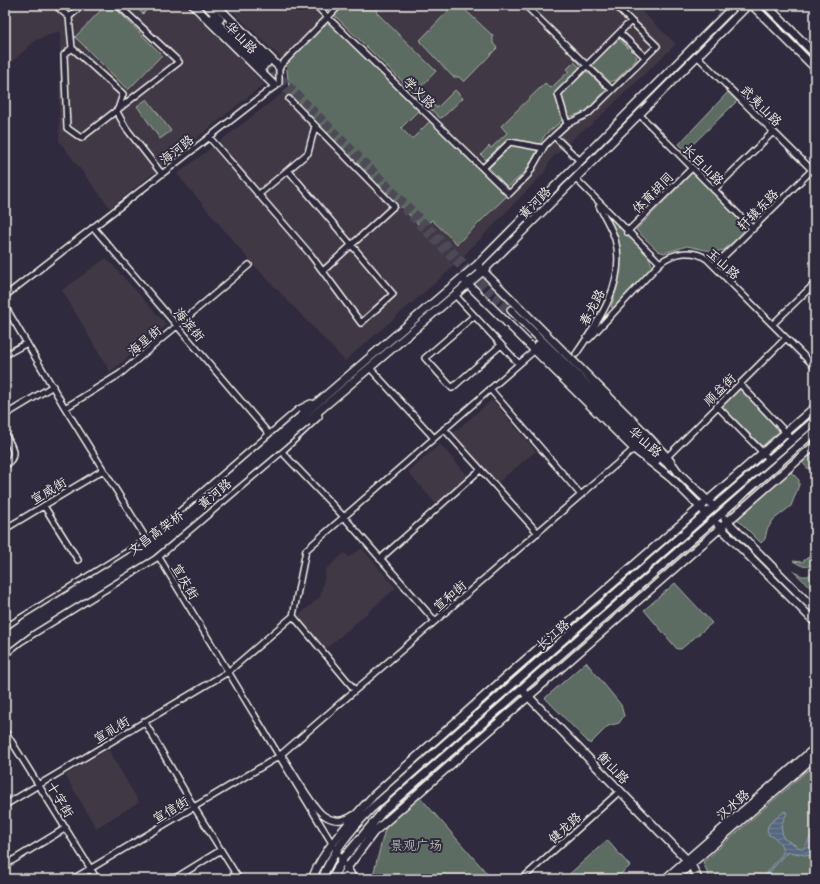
<svg xmlns="http://www.w3.org/2000/svg" width="820" height="884" viewBox="0 0 820 884" font-family="'Playpen Sans','LXGW WenKai TC',sans-serif">
	<style>
		.built { fill: #413745 }
		.green { fill: #5c6c62; stroke: #a8aea5 }
		.water { fill: url(#water-rules); stroke: #959eaa }
		.lines { fill: none; stroke-linecap: round; stroke-linejoin: round }
		.major-tunnel { stroke: #4d4857; stroke-width: 7; stroke-dasharray: 7 3.5; stroke-linecap: butt }
		.minor-casing { stroke: #f4f1e8; stroke-width: 8 }
		.major-casing { stroke: #f4f1e8; stroke-width: 10 }
		.minor { stroke: #2f2a3d; stroke-width: 5 }
		.major { stroke: #2f2a3d; stroke-width: 7 }
		.highway-bridge-casing { stroke: #f4f1e8; stroke-width: 11; stroke-linecap: butt }
		.highway-bridge { stroke: #2f2a3d; stroke-width: 8 }
		.labels { text-anchor: middle; dominant-baseline: central; stroke-width: 4; stroke-linejoin: round; paint-order: stroke }
		.street-label { font-size: 13px; fill: #f4f1e8; stroke: #2f2a3d }
		.park-label { font-size: 13px; fill: #b0b5ac; stroke: #2f2a3d }
	</style>
	<defs>
		<pattern id="water-rules" width="6" height="5" patternUnits="userSpaceOnUse"><rect width="6" height="5" fill="#556780"/><path d="M0 2.5h6" fill="none" stroke="#6e7d92"/></pattern>
	</defs>
	<rect width="100%" height="100%" fill="#2f2a3d"/>
	<filter id="ink" filterUnits="userSpaceOnUse"><feTurbulence type="fractalNoise" baseFrequency=".025" numOctaves="2"/><feDisplacementMap in="SourceGraphic" scale="8" xChannelSelector="R" yChannelSelector="G"/><feConvolveMatrix kernelMatrix="1 2 1 2 8 2 1 2 1" color-interpolation-filters="sRGB"/></filter>
	<g filter="url(#ink)">
		<path class="built" d="M5 5H186L264 84 110 208 59 141 60 31 36 40 5 68Z
			M226 5H635L676 44 590 126 580 132 551 159 544 173 449 271 345 361 251 262 177 174 289 88 286 63Z
			M106 258 167 325 110 372 62 290Z
			M492 400 536 451 496 484 453 433Z
			M440 444 469 477 436 504 408 472Z
			M362 548 396 588 326 649 298 616 320 597 326 569 344 553 349 557Z
			M108 749 139 802 96 828 65 775Z"/>
		<path class="green" d="M106 5H112L162 55 128 90 75 37Z
			M133 5H151L143 14Z
			M344 5H382L376 12 436 71 419 89 437 108 455 90 463 98 443 117 440 118 334 15Z
			M454 5H460L493 36V43L497 48 464 82 459 77H453L420 42 421 39Z
			M329 20 419 110 401 128 412 139 430 121 507 195 509 194 457 244 432 220 422 228 285 90 289 88 286 63Z
			M619 39 637 57 636 60 616 80 610 82 593 66 592 63Z
			M574 62 581 68 555 94 563 119C558 126 550 129 545 135 542 140 542 143 536 145L510 139 488 162 481 155 489 146 491 148 507 133 501 126 545 83 551 88 569 71 567 69Z
			M584 71 589 73 606 90 586 111 570 117 567 116 562 95 564 91Z
			M728 92 737 101 686 151 679 144Z
			M147 99 171 131 160 139 137 106Z
			M512 144 535 148 537 151 525 172 508 187 489 168Z
			M693 172 745 226 746 230 724 250 715 252 687 246 664 253 658 251 636 230Z
			M611 219C622 230 651 251 652 267L613 308 611 307C623 271 625 256 609 221Z
			M739 388 781 430 762 446 721 406Z
			M815 449V472H811L801 461Z
			M790 471 799 480V485L791 506 773 520 767 530 765 539 761 543 737 519Z
			M815 552V562C806 570 802 566 793 561L802 562Z
			M815 570 814 591 793 571 802 576H808Z
			M675 583 712 623 681 649H677L644 610Z
			M586 662 621 705 624 716 619 723 608 726 590 744 545 698Z
			M815 764V879H710L703 862Z
			M419 796 492 879H372L385 829 390 822Z
			M607 840 630 866 615 879H564Z"/>
		<path class="water" d="M785 811 787 813 781 825 783 838 802 849 805 847 815 828V855L810 856 790 852 785 854 764 879H762L783 853C783 845 777 837 769 835L767 830 769 824Z"/>
		<g class="lines">
			<path class="major-tunnel" d="M267 63 511 310
				M263 67 507 314"/>
			<defs>
				<path id="minor" d="M55 5 69 17 72 48 123 94 117 112 126 128 162 174
					M315 5 509 194 528 175 545 145 554 136 567 124 588 114 657 46 631 21
					M525 5 612 90
					M69 17 82 5
					M620 33 645 57
					M72 48 64 55 67 128 81 138 179 62 118 5
					M697 56 812 170
					M289 99 394 206 323 271
					M639 114 753 229
					M567 124 558 94 631 21 615 5
					M554 136 580 161
					M209 137 310 254 361 323 393 294 288 170 258 195
					M483 168 510 142 543 148
					M288 170 308 153 315 126
					M575 178 660 263C673 252 694 249 707 259L815 367
					M714 190 773 132
					M93 227 270 435
					M627 232 692 168
					M714 266 815 167
					M455 295 519 364
					M5 296 275 86 279 83V67L340 5
					M5 306 65 408 149 543
					M474 316 425 358 452 388 501 345
					M773 324 815 283
					M589 339 660 263
					M576 354C599 321 627 281 615 239 611 227 604 216 599 206
					M5 355 27 343
					M370 368 434 438
					M740 384 793 440
					M490 389 581 495
					M717 406 770 460
					M65 408 120 374 249 265
					M5 415 53 386
					M444 429 538 533
					M5 434C12 446 19 456 5 466
					M281 451 344 517 435 621
					M667 457 786 338
					M44 506 78 560
					M5 529 103 470
					M157 554 347 868
					M380 559 480 470
					M293 616 355 690
					M144 721 194 807 239 879
					M5 731 97 879
					M281 754C290 767 312 806 322 814 332 822 343 822 353 815
					M5 805 228 672 293 616 306 550 535 350
					M5 865 66 828
					M73 879 278 757 634 449
					M174 879 221 850
					M522 879 620 791"/>
				<path id="major" d="M193 5 275 86
					M206 5 220 19
					M216 5 279 67
					M752 5 815 68
					M766 5 815 54
					M212 18 263 67
					M237 34 267 63
					M479 267 643 431 667 457 678 472 711 504
					M465 281 634 449 671 478 704 511
					M511 310 659 456 670 466
					M538 345 656 461
					M303 415 477 265 735 5
					M307 421 483 271 748 5
					M725 519 815 610
					M718 525 815 622
					M5 629 148 540 299 410 311 404
					M5 653 20 641 158 556 281 451 318 416
					M524 692 691 864 698 879
					M347 868 353 879
					M312 879C323 850 352 819 373 796L508 675 815 407
					M322 879C332 853 352 828 372 808L706 514 815 420
					M332 879 342 860 385 809 815 431
					M341 879 347 868 374 832 815 445
					M665 879 815 748
					M674 879 815 756"/>
			</defs>
			<use href="#minor" class="minor-casing"/>
			<use href="#major" class="major-casing"/>
			<use href="#minor" class="minor"/>
			<use href="#major" class="major"/>
			<defs>
				<path id="highway-bridge" d="M5 637 25 623 146 548 183 519 303 415
					M5 646 30 627 151 552 307 421"/>
			</defs>
			<use href="#highway-bridge" class="highway-bridge-casing"/>
			<use href="#highway-bridge" class="highway-bridge"/>
		</g>
	</g>
	<g class="labels">
		<g class="street-label">
			<text transform="translate(242 37) rotate(45)">华山路</text>
			<text transform="translate(420 92) rotate(44)">学义路</text>
			<text transform="translate(762 105) rotate(45)">武夷山路</text>
			<text transform="translate(176 149) rotate(-38)">海河路</text>
			<text transform="translate(704 164) rotate(45)">长白山路</text>
			<text transform="translate(652 192) rotate(-45)">体育胡同</text>
			<text transform="translate(534 202) rotate(-45)">黄河路</text>
			<text transform="translate(757 209) rotate(-45)">轩辕东路</text>
			<text transform="translate(724 263) rotate(42)">玉山路</text>
			<text transform="translate(591 307) rotate(-62)">春龙路</text>
			<text transform="translate(190 324) rotate(50)">海滨街</text>
			<text transform="translate(144 340) rotate(-40)">海星街</text>
			<text transform="translate(719 389) rotate(-45)">顺益街</text>
			<text transform="translate(646 441) rotate(41)">华山路</text>
			<text transform="translate(48 490) rotate(-31)">宣威街</text>
			<text transform="translate(214 493) rotate(-40)">黄河路</text>
			<text transform="translate(155 532) rotate(-37)">文昌高架桥</text>
			<text transform="translate(186 581) rotate(59)">宣庆街</text>
			<text transform="translate(449 595) rotate(-41)">宣和街</text>
			<text transform="translate(552 634) rotate(-41)">长江路</text>
			<text transform="translate(111 729) rotate(-31)">宣礼街</text>
			<text transform="translate(614 767) rotate(46)">衡山路</text>
			<text transform="translate(61 799) rotate(59)">十字街</text>
			<text transform="translate(732 804) rotate(-41)">汉水路</text>
			<text transform="translate(170 809) rotate(-31)">宣信街</text>
			<text transform="translate(564 827) rotate(-42)">健龙路</text>
		</g>
		<g class="park-label">
			<text x="416" y="844">景观广场</text>
		</g>
	</g>
	<rect width="820" height="884" fill="none" stroke="#2f2a3d" stroke-width="20"/>
	<rect x="10" y="10" width="800" height="864" fill="none" stroke="#f4f1e8" stroke-width="1.5" filter="url(#ink)"/>
</svg>
